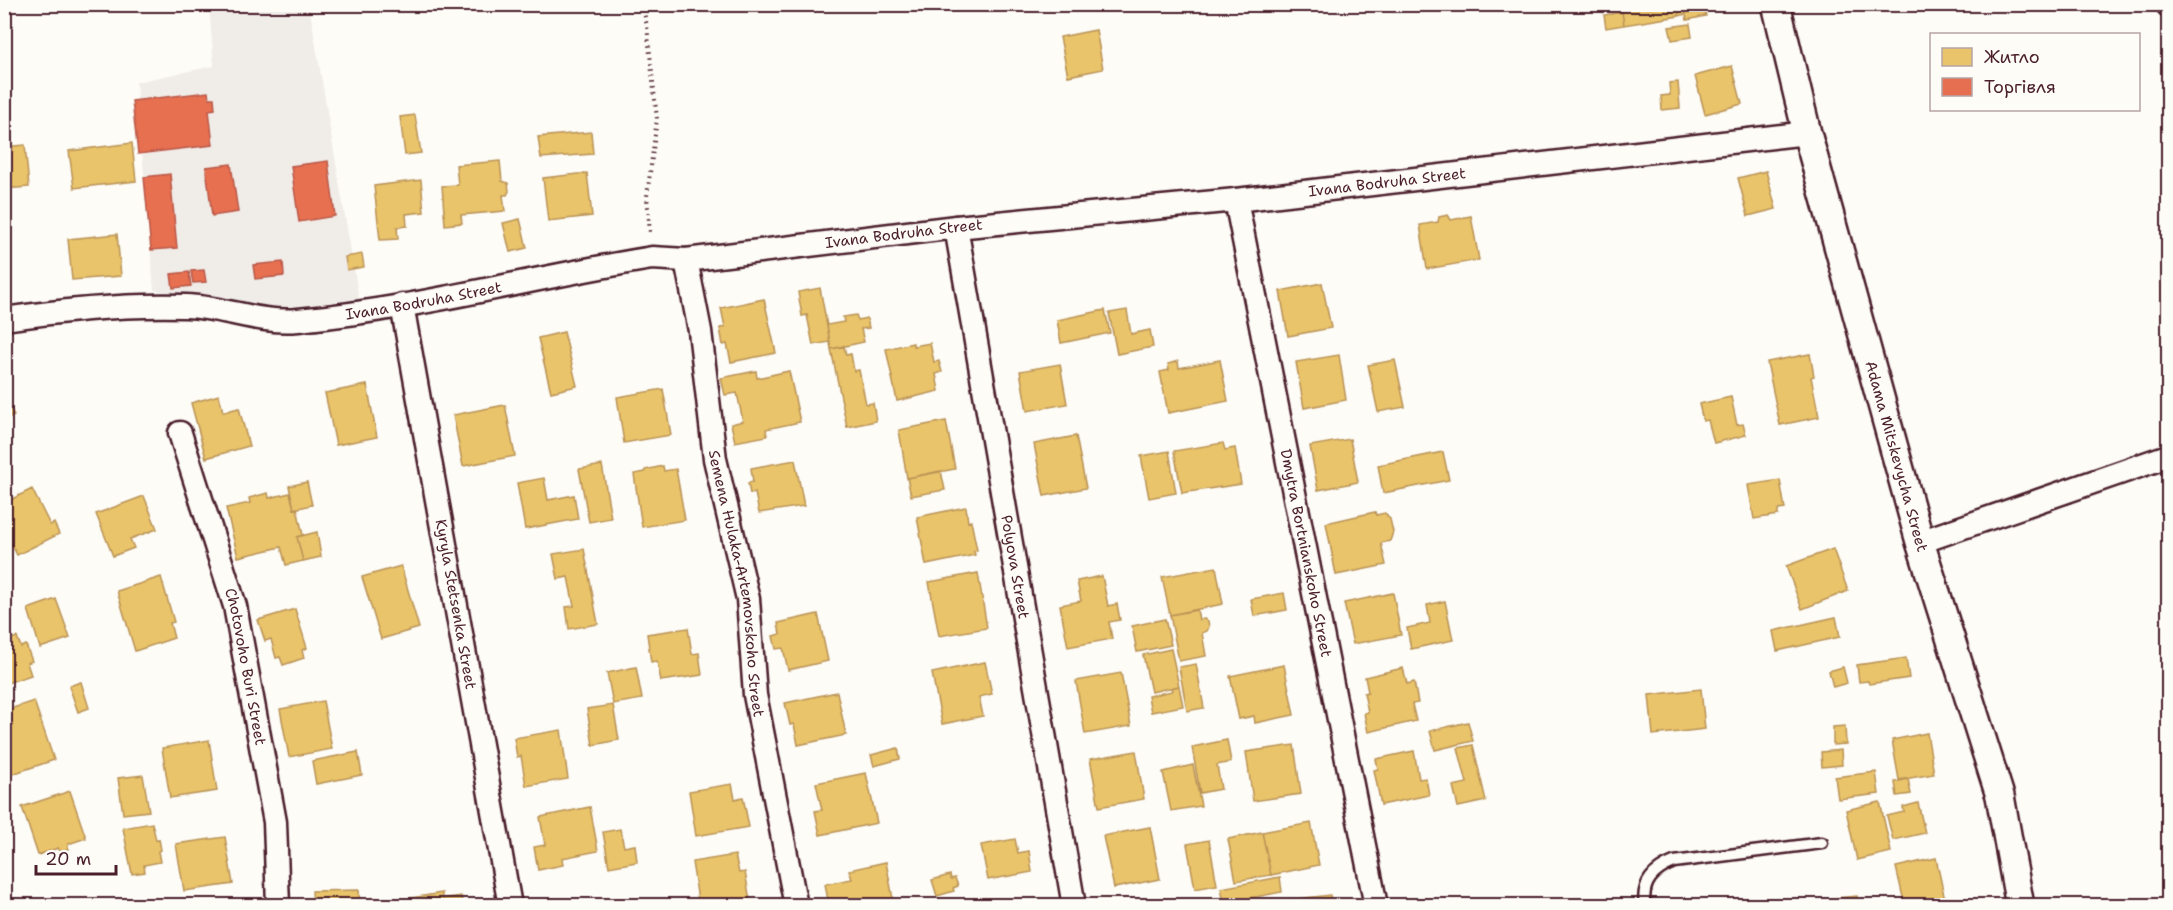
<svg xmlns="http://www.w3.org/2000/svg" width="2173" height="910" viewBox="0 0 2173 910" font-family="'Shantell Sans',sans-serif">
	<style>
		.built { fill: #f0ece8 }
		.homes { fill: #e9c46a; stroke: #b99257; stroke-width: 1.5 }
		.shops { fill: #e76f51; stroke: #b85746; stroke-width: 1.5 }
		.lines { fill: none; stroke-linecap: round; stroke-linejoin: round }
		.service-casing { stroke: #4a1f2b; stroke-width: 15 }
		.minor-casing { stroke: #4a1f2b; stroke-width: 27 }
		.tertiary-casing { stroke: #4a1f2b; stroke-width: 32 }
		.path { stroke: #4a1f2b; stroke-width: 4; stroke-dasharray: 1.5 4.5; stroke-linecap: butt }
		.service { stroke: #fdfcf7; stroke-width: 10 }
		.minor { stroke: #fdfcf7; stroke-width: 22 }
		.tertiary { stroke: #fdfcf7; stroke-width: 27 }
		.labels { text-anchor: middle; dominant-baseline: central; stroke-width: 6; stroke-linejoin: round; paint-order: stroke }
		.street-label { font-size: 15px; fill: #4a1f2b; stroke: #fdfcf7 }
	</style>
	<rect width="100%" height="100%" fill="#fdfcf7"/>
	<filter id="ink" filterUnits="userSpaceOnUse"><feTurbulence type="fractalNoise" baseFrequency=".0167" numOctaves="2"/><feDisplacementMap in="SourceGraphic" scale="12" xChannelSelector="R" yChannelSelector="G"/><feConvolveMatrix kernelMatrix="1 2 1 2 8 2 1 2 1" color-interpolation-filters="sRGB"/></filter>
	<g filter="url(#ink)">
		<path class="built" d="M209 5H309L359 299 284 308 154 290 136 82 214 66Z"/>
		<path class="homes" d="M1646 4 1647 8 1678 4 1679 16 1624 25 1621 5Z
			M1678 4H1703L1706 16 1687 20 1686 14 1679 16Z
			M1622 12 1624 25 1606 28 1604 15Z
			M1690 24 1692 37 1672 40 1669 27Z
			M1096 30 1103 69 1068 76 1060 37Z
			M1732 66 1742 104 1705 114 1695 76Z
			M1678 82 1680 108 1662 110 1661 96 1670 95 1669 83Z
			M415 115 421 153 405 155 400 117Z
			M591 132 593 154 541 158 538 137Z
			M132 143 136 181 74 188 69 151Z
			M25 145 29 187 4 189V147Z
			M500 161 502 181 508 183 509 191 507 195H503L505 211 461 215 462 223 445 225 442 186 458 185 456 165Z
			M1766 171 1776 209 1748 216 1738 178Z
			M587 173 592 216 548 221 543 178Z
			M421 180 424 212 406 214 407 226 397 227 398 239 380 240 374 186Z
			M1448 215 1451 220 1471 216 1479 260 1427 269 1420 225 1438 222 1439 217Z
			M520 219 527 248 510 252 503 223Z
			M117 234 121 276 72 280 68 239Z
			M362 254 364 267 347 270 345 257Z
			M1322 283 1331 328 1288 336 1280 291Z
			M820 288 830 342 813 345 807 315 802 316 798 292Z
			M764 299 776 353 731 362 727 344 723 345 720 328 725 327 721 308Z
			M1105 310 1110 333 1061 343 1057 320Z
			M1127 310 1131 334 1150 330 1153 347 1117 354 1109 313Z
			M856 315 858 320 867 318 869 328 861 329 864 342 831 349 827 325 844 322 843 317Z
			M564 332 577 386 551 392 538 338Z
			M913 343V346L930 343 934 362 939 361 942 372 936 374 939 391 897 401 886 349Z
			M844 346 846 355 851 354 854 371 859 370 866 404 873 403 876 421 847 427 831 349Z
			M1810 354 1814 376 1811 377 1819 417 1780 425 1767 362Z
			M1339 355 1346 400 1304 408 1296 362Z
			M1220 360 1228 401 1168 413 1160 372 1169 370 1168 364 1178 361 1179 368Z
			M1395 360 1405 407 1378 412 1368 365Z
			M1060 364 1067 404 1027 411 1020 371Z
			M756 371 757 378 789 371 800 422 766 429 767 436 735 442 731 424 743 421 737 393 725 395 721 378Z
			M367 385 377 437 336 445 325 393Z
			M663 389 671 435 624 443 617 397Z
			M4 395 14 416 4 421Z
			M219 395 223 412 239 408 249 446 206 458 191 403Z
			M1731 397 1737 425 1743 424 1746 435 1714 443 1708 420 1703 421 1699 404Z
			M505 405 515 456 463 466 453 415Z
			M946 421 955 469 907 478 899 430Z
			M1076 436 1086 488 1044 496 1034 444Z
			M1350 439 1358 482 1318 490 1310 446Z
			M1223 443 1225 450 1235 448 1241 484 1182 493 1174 451Z
			M1169 451 1176 493 1149 498 1141 456Z
			M1443 452 1449 480 1383 493 1378 465Z
			M795 460 804 506 759 513 755 493 750 494 748 483 753 482 751 468Z
			M602 465 611 518 589 522 579 469Z
			M663 466 664 471 676 469 685 520 642 527 634 474 645 472V470Z
			M941 471 945 490 911 496 907 478Z
			M544 478 548 500 574 495 578 519 525 529 517 483Z
			M1780 480 1785 509 1778 510V515L1754 519 1748 485Z
			M307 482 312 505 294 509 289 486Z
			M32 489 50 525 54 523 59 534 17 555 4 530V503Z
			M268 493 269 498 290 493 294 509 297 508 303 535 297 537 303 561 286 565 281 547 238 557 226 508 250 503 249 498Z
			M144 496 157 529 130 539 134 548 113 556 96 514Z
			M966 507 968 522 971 521 977 550 974 551 975 555 926 565 917 517Z
			M1375 512 1376 515 1385 513 1390 519 1393 532 1390 541 1381 543 1386 565 1336 575 1326 523Z
			M317 532 321 557 303 561 297 537Z
			M584 549 598 624 569 629 566 607 574 606 568 577 558 579 553 554Z
			M1833 549 1848 591 1802 609 1786 566Z
			M401 566 419 628 381 639 362 577Z
			M1216 567 1223 604 1170 615 1162 577Z
			M978 573 987 628 939 636 929 582Z
			M1102 576 1108 606 1117 604 1120 620 1109 622 1112 639 1068 647 1060 605 1081 601 1077 581Z
			M161 577 174 622 170 623 174 638 135 651 117 591Z
			M1284 593 1287 610 1254 616 1251 599Z
			M1393 593 1401 635 1353 644 1344 603Z
			M56 599 70 638 40 648 28 609Z
			M1445 601 1453 640 1411 649 1407 628 1430 623 1427 605Z
			M295 609 307 648 302 650 304 658 283 665 280 657 276 658 271 639 265 641 258 620Z
			M1197 610 1199 620 1204 619 1208 621 1209 627 1207 631 1202 633 1206 656 1179 661 1170 615Z
			M818 614 828 661 788 670 783 648 776 649 773 636 780 634 778 623Z
			M1836 617 1840 637 1777 651 1773 631Z
			M1165 619 1171 645 1137 652 1132 626Z
			M688 628 692 654 699 653 702 675 661 681 657 661 651 662 647 634Z
			M17 637 21 647 26 645 32 661 27 663 31 675 4 684V641Z
			M1171 649 1179 686 1151 692 1143 655Z
			M1906 658 1909 678 1869 684 1868 681 1859 682 1857 665Z
			M985 662 992 694 979 697 983 716 942 724 932 673Z
			M1196 664 1204 708 1187 711 1179 667Z
			M1284 665 1294 715 1255 723 1254 716 1239 719 1230 676Z
			M636 667 642 699 613 704 607 673Z
			M1843 667 1847 683 1833 687 1829 671Z
			M1403 668 1407 684 1414 682 1418 703 1412 704 1416 721 1368 732 1364 713 1368 712 1364 693 1368 692 1365 677Z
			M1121 673 1131 726 1085 734 1076 681Z
			M81 682 89 708 78 712 69 686Z
			M1179 686 1183 706 1151 712 1148 696 1172 691 1171 688Z
			M1701 689 1705 729 1653 735 1649 695Z
			M837 692 846 735 798 745 794 724 790 725 785 703Z
			M34 701 54 760 12 774 4 752V711Z
			M323 701 332 749 289 757 280 709Z
			M613 705 619 740 593 745 587 709Z
			M1468 722 1473 741 1435 750 1430 731Z
			M1845 726 1846 744 1833 745V727Z
			M561 730 568 779 526 786 521 756 517 757 514 738Z
			M1927 733 1934 774 1899 780 1892 740Z
			M209 740 217 791 170 798 162 748Z
			M1227 740 1231 762 1217 765 1221 789 1200 793 1192 747Z
			M1294 745 1301 794 1253 801 1246 752Z
			M1473 745 1486 801 1458 807 1453 786 1467 783 1458 748Z
			M898 748 900 759 874 766 871 755Z
			M1841 750 1842 765 1822 767 1821 752Z
			M1136 751 1144 799 1099 807 1090 759Z
			M1414 751 1419 779 1426 778 1429 795 1381 805 1374 770 1378 769 1376 759Z
			M358 752 362 775 316 784 312 761Z
			M1193 765 1201 806 1171 811 1163 772Z
			M1876 772 1879 794 1838 799 1835 777Z
			M866 773 877 823 820 835 815 811 822 810 816 783Z
			M143 775 149 811 123 814 118 778Z
			M1908 779 1911 794 1897 796 1895 782Z
			M732 784 735 799 743 797 749 827 696 836 689 791Z
			M70 791 86 838 68 844V849L64 851H60L58 848 38 855 22 807Z
			M1880 802 1891 852 1857 860 1846 810Z
			M1918 803 1925 833 1893 840 1887 816 1904 812 1903 807Z
			M590 807 598 851 562 858 563 865 538 870 534 847 545 845 540 817Z
			M152 823 156 840 159 839 161 850 158 851 160 862 144 865 145 872 132 874 123 828Z
			M1311 823 1319 865 1271 875 1262 832Z
			M1150 827 1160 879 1114 888 1103 836Z
			M620 829 624 847 635 845 637 862 609 867 603 832Z
			M1262 832 1271 875 1236 881 1228 839Z
			M225 837 233 884 184 891 176 844Z
			M1015 839 1018 853 1029 851 1032 872 988 880 981 845Z
			M1209 840 1217 885 1195 889 1187 844Z
			M735 855 739 873 745 872 751 906H699L692 862Z
			M1936 858 1945 900 1920 906H1905L1896 867Z
			M886 862 894 904 829 906 825 884 852 879 849 870Z
			M950 875 951 879 955 878 958 886 953 888 954 891 937 896 932 880Z
			M1280 877 1282 892 1224 903 1221 888Z
			M359 890 360 906H313L312 891Z
			M442 893V899L461 896 463 906H413L411 898Z
			M1330 895 1331 906H1280V901Z
			M1857 896 1858 906H1838L1837 898Z
			M1039 899 1041 906H1002Z
			M1245 899 1246 906H1229V902Z
			M1220 901 1221 906H1201V905Z"/>
		<path class="shops" d="M208 92 209 98H214L215 109 209 110 213 145 138 154 132 101Z
			M328 161 335 216 299 222 291 166Z
			M231 164 238 212 212 216 206 167Z
			M170 174 177 248 151 250 144 177Z
			M283 262 284 276 255 279 253 265Z
			M204 270 206 282 193 283 191 271Z
			M189 272 191 286 173 288 171 274Z"/>
		<g class="lines">
			<defs>
				<path id="service" d="M1645 906C1641 882 1654 870 1674 862L1822 843"/>
				<g id="minor">
					<path d="M2168 4V5"/>
					<path id="s1" d="M1236 200 1376 906"/>
					<path id="s2" d="M956 227 1074 906"/>
					<path id="s3" d="M686 260 700 331 715 459 748 599 755 695 796 906"/>
					<path id="s4" d="M402 305 510 906"/>
					<path id="s5" d="M4 319C64 310 126 304 186 306 224 307 260 324 298 320 417 309 534 277 652 258L686 260 956 227 1236 200 1807 133"/>
					<path id="s6" d="M180 433 235 606 275 822 278 906"/>
					<path d="M1920 542 2168 456"/>
				</g>
				<g id="tertiary">
					<path id="s7" d="M1776 4 1807 133 1920 542 2000 796 2020 906"/>
				</g>
			</defs>
			<use href="#service" class="service-casing"/>
			<use href="#minor" class="minor-casing"/>
			<use href="#tertiary" class="tertiary-casing"/>
			<path class="path" d="M642 4 647 26 657 119 647 196 650 234"/>
			<use href="#service" class="service"/>
			<use href="#minor" class="minor"/>
			<use href="#tertiary" class="tertiary"/>
		</g>
	</g>
	<g class="labels">
		<g class="street-label">
			<text stroke="none"><textPath href="#s5" startOffset="1395">Ivana Bodruha Street</textPath></text>
			<text stroke="none"><textPath href="#s5" startOffset="909">Ivana Bodruha Street</textPath></text>
			<text stroke="none"><textPath href="#s5" startOffset="423">Ivana Bodruha Street</textPath></text>
			<text stroke="none"><textPath href="#s7" startOffset="468">Adama Mitskevycha Street</textPath></text>
			<text stroke="none"><textPath href="#s1" startOffset="360">Dmytra Bortnianskoho Street</textPath></text>
			<text stroke="none"><textPath href="#s2" startOffset="345">Polyova Street</textPath></text>
			<text stroke="none"><textPath href="#s3" startOffset="328">Semena Hulaka-Artemovskoho Street</textPath></text>
			<text stroke="none"><textPath href="#s4" startOffset="304">Kyryla Stetsenka Street</textPath></text>
			<text stroke="none"><textPath href="#s6" startOffset="243">Chotovoho Buri Street</textPath></text>
		</g>
	</g>
	<rect width="2173" height="910" fill="none" stroke="#fdfcf7" stroke-width="24"/>
	<rect x="12" y="12" width="2149" height="886" fill="none" stroke="#4a1f2b" stroke-width="2" filter="url(#ink)"/>
	<rect x="1930" y="33" width="210" height="78" fill="#fdfcf7" stroke="#b5a4a5" stroke-width="1.5"/>
	<rect x="1942" y="48" width="30" height="18" fill="#e9c46a" stroke="#b5a4a5" stroke-width="1.5"/>
	<text x="1984" y="63" font-size="18" fill="#4a1f2b">Житло</text>
	<rect x="1942" y="78" width="30" height="18" fill="#e76f51" stroke="#b5a4a5" stroke-width="1.5"/>
	<text x="1984" y="93" font-size="18" fill="#4a1f2b">Торгівля</text>
	<path d="M36 865v9h80v-9" fill="none" stroke="#4a1f2b" stroke-width="3"/>
	<text x="45" y="865" font-size="18" fill="#4a1f2b" stroke="#fdfcf7" stroke-width="4.5" paint-order="stroke">20 m</text>
</svg>
